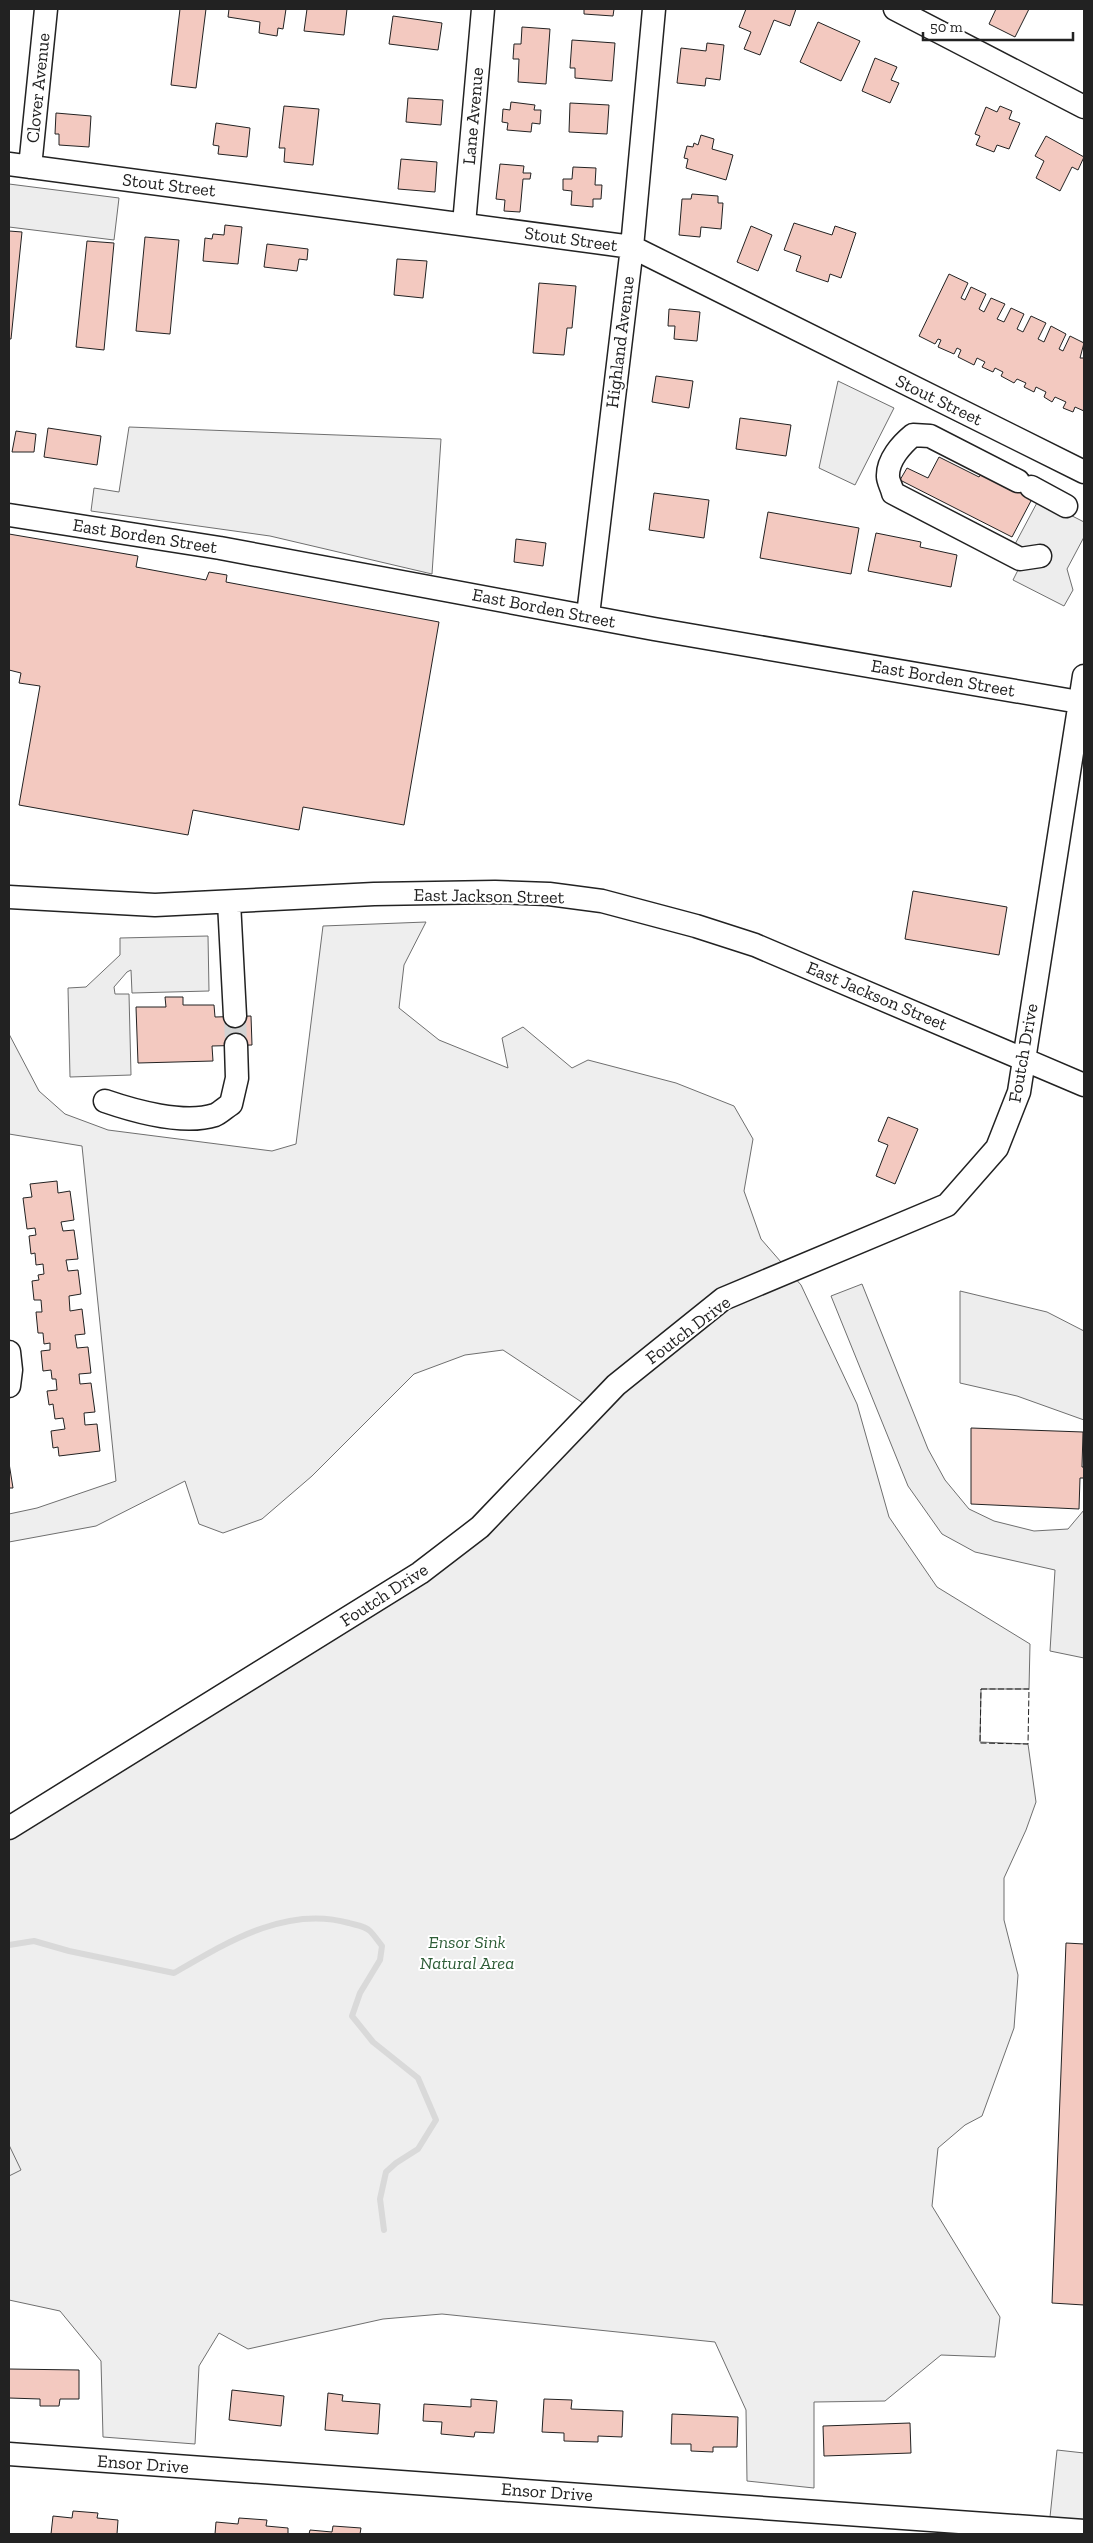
<svg xmlns="http://www.w3.org/2000/svg" width="1093" height="2543" viewBox="0 0 1093 2543" font-family="'Zilla Slab',serif">
	<style>
		.green { fill: #eee; stroke: #6f6f6f }
		.parking { fill: #ededed; stroke: #6f6f6f }
		.lines { fill: none; stroke-linecap: round; stroke-linejoin: round }
		.stream { stroke: #d9d9d9; stroke-width: 6 }
		.building { fill: #f3c9c0; stroke: #222 }
		.minor-tunnel { stroke: #d3d3d3; stroke-width: 22; stroke-dasharray: 22 11; stroke-linecap: butt }
		.minor-casing { stroke: #222; stroke-width: 25 }
		.minor { stroke: #fff; stroke-width: 22 }
		.fence { stroke: #222; stroke-width: 1; stroke-dasharray: 6 2.5; stroke-linecap: butt }
		.labels { text-anchor: middle; dominant-baseline: central; stroke-width: 4; stroke-linejoin: round; paint-order: stroke }
		.street-label { font-size: 18px; fill: #222; stroke: #fff }
		.park-label { font-size: 18px; font-style: italic; fill: #2f5e38; stroke: #fff }
	</style>
	<rect width="100%" height="100%" fill="#fff"/>
	<path class="green" d="M426 922 404 965 399 1008 439 1040 508 1068 502 1038 523 1027 572 1068 588 1060 676 1083 734 1106 753 1139 744 1191 761 1239 801 1285 857 1404 889 1517 937 1587 1030 1644 1029 1689H981L980 1742 1028 1744 1036 1802 1026 1830 1004 1878V1920L1018 1975 1014 2028 982 2116 965 2125 938 2148 932 2206 1000 2317 995 2357 941 2355 885 2401 814 2402V2488L747 2481 746 2410 715 2342 442 2314 383 2319 248 2349 219 2333 199 2366 195 2444 103 2437 101 2361 60 2311 9 2300V1825L480 1527 590 1412 583 1403 503 1350 465 1355 414 1374 312 1476 262 1519 223 1533 199 1524 185 1481 96 1526 9 1542V1514L37 1508 116 1481 82 1146 9 1134V1034L39 1091 65 1114 108 1130 272 1151 296 1144 323 926Z
		M1057 2450 1084 2453V2520L1050 2517Z"/>
	<path class="parking" d="M9 184 119 198 114 240 9 227Z
		M838 381 894 408 855 485 819 468Z
		M129 427 441 439 432 574 270 536 91 511 94 488 119 492Z
		M1039 499 1084 522V537L1067 569 1073 590 1064 606 1013 580 1021 564 1014 546Z
		M208 936 209 991 132 993 131 970 127 972 114 987 115 994H129L131 1075 70 1077 68 988 86 987 120 955V938Z
		M862 1284 928 1449 945 1480 969 1509 994 1521 1034 1531 1068 1529 1084 1510V1658L1050 1651 1055 1570 975 1552 942 1534 908 1486 831 1296Z
		M960 1291 1047 1312 1084 1331V1420L1017 1396 960 1383Z
		M9 2145 21 2170 9 2176Z"/>
	<g class="lines">
		<path class="stream" d="M9 1945 34 1941 69 1951 174 1973C226 1943 286 1905 349 1923 355 1925 365 1926 370 1931 374 1935 378 1941 382 1946L380 1960 360 1993 352 2016 373 2042 418 2078 436 2120 418 2149 396 2163 386 2172 380 2199 384 2230"/>
	</g>
	<path class="building" d="M180 9H206L196 88 171 85Z
		M229 9H286L283 29 278 28 277 36 259 33 260 22 228 17Z
		M307 9H347L344 35 304 31Z
		M584 9H614L613 16 584 14Z
		M746 9H796L790 26 774 20 760 55 744 49 751 32 739 27Z
		M996 9H1029L1015 37 989 24Z
		M393 16 442 23 438 50 389 44Z
		M818 22 860 41 841 81 800 62Z
		M522 27 550 29 546 84 518 82 519 59H513L514 44H521Z
		M572 40 615 43 612 81 575 78V68H570Z
		M707 43 724 45 720 80 706 78 705 86 677 83 681 48 706 51Z
		M875 58 897 67 891 80 899 83 890 103 862 91Z
		M408 98 443 100 441 125 406 122Z
		M511 102 535 105 534 110H541L540 124 532 123 531 132 507 130 508 123 502 122 503 109 510 110Z
		M570 103 609 105 607 134 569 132Z
		M284 106 319 109 313 165 284 162 285 148H279Z
		M1000 106 1012 111 1009 119 1020 123 1009 149 997 145 994 152 976 145 980 136 975 134 986 107 997 112Z
		M56 113 91 116 89 147 59 145V134H55Z
		M216 123 250 128 247 157 218 154 219 146 213 145Z
		M701 135 714 139 712 149 733 155 726 180 686 168 688 159 684 158 687 146 693 147 694 143 698 145Z
		M1046 136 1084 157 1078 170 1072 167 1060 191 1036 178 1044 161 1035 156Z
		M401 159 437 162 435 192 398 189Z
		M500 164 524 166 523 173H531L530 179H523L520 212 504 211 505 200 496 199Z
		M573 167 596 168 595 185H602L601 199H593V207L571 205 572 191 563 190V179H572Z
		M692 194 718 196V203H723L721 229 701 227 700 237 679 235 682 199H691Z
		M794 223 832 235 835 226 856 233 841 278 830 274 828 282 796 271 801 256 784 250Z
		M225 225 242 227 238 264 203 261 205 238 212 239 213 234 224 235Z
		M751 226 772 235 758 271 737 262Z
		M9 231 22 232 11 339H9Z
		M145 237 179 240 170 334 136 331Z
		M87 241 114 243 104 350 76 347Z
		M267 244 308 249 307 260 299 259 297 271 264 267Z
		M397 259 427 261 423 298 394 295Z
		M949 274 968 283 961 298 965 300 971 287 986 294 979 309 984 312 991 298 1005 304 997 319 1004 322 1011 308 1024 314 1017 329 1023 332 1031 316 1046 323 1038 339 1044 342 1051 326 1066 334 1059 349 1063 351 1070 336 1084 343 1080 358H1084V411L1075 407 1073 412 1063 408 1066 402 1055 397 1052 402 1044 397 1046 392 1036 387 1034 392 1024 387 1026 383 1017 379 1014 383 1001 376 1003 372 995 368 993 372 982 367 985 362 977 358 974 365 958 357 961 350 957 348 954 354 938 347 941 340 938 339 935 344 919 336Z
		M539 283 576 286 572 328H567L564 355 533 353Z
		M669 309 700 312 697 341 674 339 675 326H668Z
		M656 376 693 381 689 408 652 402Z
		M740 418 791 425 786 456 736 449Z
		M48 428 101 436 97 465 44 457Z
		M16 431 36 434 34 452H12Z
		M939 457 979 477 982 472H1023L1036 479 1032 499 1012 537 900 480 907 468 928 478Z
		M654 493 709 500 704 538 649 530Z
		M768 512 859 528 851 574 760 558Z
		M876 533 921 542 920 547 957 555 951 587 868 571Z
		M9 534 138 556 136 567 206 580 209 572 227 575 226 582 439 622 404 825 303 807 299 830 193 810 188 835 19 805 40 686 19 683 21 673 9 670Z
		M516 539 546 543 543 566 514 562Z
		M913 891 1007 907 999 955 905 939Z
		M165 997H183V1005H214L215 1017 251 1016 252 1045 212 1046 213 1061 138 1063 136 1007H166Z
		M888 1117 918 1129 895 1184 876 1176 888 1145 878 1141Z
		M57 1181 58 1193 70 1191 74 1220 61 1222 63 1231 74 1230 78 1259 66 1260 68 1271 78 1270 81 1294 69 1296 70 1311 82 1309 85 1334 75 1335 77 1348 88 1347 91 1373 79 1374 80 1384 91 1383 95 1412 84 1413 85 1425 97 1424 100 1451 59 1456 58 1447 53 1448 51 1431 65 1429 63 1418 55 1419 53 1404 49 1405 47 1391 57 1390 56 1379H52L51 1370 43 1371 41 1351 50 1350V1343L44 1344 43 1333H38L36 1312H42L41 1300H34L32 1281 39 1280 38 1275 44 1274 43 1264 36 1265 35 1253 31 1254 29 1236 36 1235 35 1228 27 1229 23 1198 32 1197 30 1184Z
		M971 1428 1083 1432 1082 1467H1084V1478H1080L1079 1509 971 1504Z
		M9 1463 13 1488H9Z
		M1066 1943 1084 1944V2305L1052 2303Z
		M9 2369 79 2370V2399H60L59 2406H40V2399L9 2398Z
		M232 2390 284 2396 281 2426 229 2420Z
		M328 2393 343 2395 342 2401 380 2404 378 2434 325 2430Z
		M471 2399 497 2401 494 2433 475 2432 474 2437 441 2434 442 2422 423 2421 424 2404 471 2407Z
		M544 2399 572 2400 571 2409 623 2411 622 2437 598 2436V2442L564 2441V2433L542 2432Z
		M672 2414 738 2417 737 2447H713V2452L691 2451V2444H671Z
		M910 2423 911 2453 824 2456 823 2426Z
		M73 2511 98 2513 97 2518 118 2520 117 2534H51L53 2516 72 2518Z
		M239 2518 267 2520 266 2526 288 2528V2534H215L216 2522 238 2524Z
		M333 2526 361 2528 360 2534H309L310 2530 332 2532Z"/>
	<g class="lines">
		<path class="minor-tunnel" d="M235 1016 236 1045"/>
		<defs>
			<path id="minor" d="M895 9 1084 107
				M9 164 632 247 1084 472
				M30 167 46 9
				M464 224 483 9
				M1018 481 930 436 913 435C902 444 887 460 888 477 888 481 892 488 893 493L1020 559 1040 556
				M1031 487 1066 506
				M9 515 220 548 654 629 1079 702
				M588 615 632 247 654 9
				M9 897 155 905 374 894 495 892 549 894 602 901 696 926 755 945 1084 1085
				M229 902 235 1016
				M105 1101C134 1111 184 1125 215 1115 220 1113 226 1107 231 1104L237 1078 236 1045
				M9 1352 11 1370 9 1386
				M9 1828 420 1573 480 1527 616 1385 723 1299 947 1205 997 1148 1019 1092 1084 676
				M9 2454 1084 2531"/>
		</defs>
		<use href="#minor" class="minor-casing"/>
		<use href="#minor" class="minor"/>
		<path class="fence" d="M981 1689H1029L1028 1744 980 1743Z"/>
	</g>
	<g class="labels">
		<g class="street-label">
			<text transform="translate(38 88) rotate(-84)">Clover Avenue</text>
			<text transform="translate(473 116) rotate(-85)">Lane Avenue</text>
			<text transform="translate(169 185) rotate(7)">Stout Street</text>
			<text transform="translate(571 239) rotate(8)">Stout Street</text>
			<text transform="translate(620 342) rotate(-83)">Highland Avenue</text>
			<text transform="translate(939 400) rotate(26)">Stout Street</text>
			<text transform="translate(145 536) rotate(9)">East Borden Street</text>
			<text transform="translate(544 608) rotate(11)">East Borden Street</text>
			<text transform="translate(943 678) rotate(10)">East Borden Street</text>
			<text transform="translate(489 896) rotate(1)">East Jackson Street</text>
			<text transform="translate(877 996) rotate(23)">East Jackson Street</text>
			<text transform="translate(1023 1053) rotate(-80)">Foutch Drive</text>
			<text transform="translate(688 1330) rotate(-37)">Foutch Drive</text>
			<text transform="translate(384 1595) rotate(-33)">Foutch Drive</text>
			<text transform="translate(143 2464) rotate(4)">Ensor Drive</text>
			<text transform="translate(547 2492) rotate(4)">Ensor Drive</text>
		</g>
		<g class="park-label">
			<text x="467" y="1942">Ensor Sink<tspan x="467" dy="21">Natural Area</tspan></text>
		</g>
	</g>
	<rect width="1093" height="2543" fill="none" stroke="#222222" stroke-width="20"/>
	<path d="M923 32v8h150v-8" fill="none" stroke="#222222" stroke-width="2.5"/>
	<text x="930" y="32" font-size="15" fill="#222222" stroke="#ffffff" stroke-width="4" paint-order="stroke">50 m</text>
</svg>
